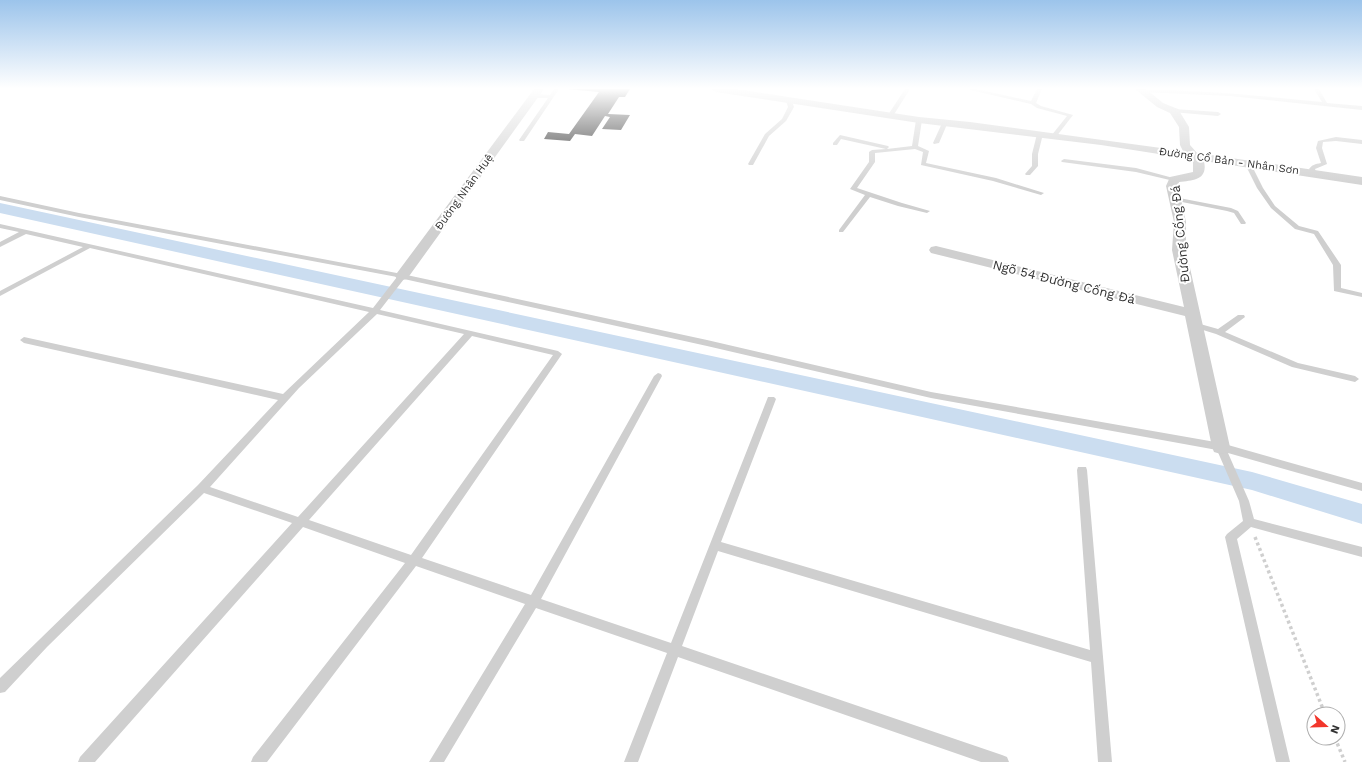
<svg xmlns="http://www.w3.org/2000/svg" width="1362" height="762" viewBox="0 0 1362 762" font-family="'Work Sans',sans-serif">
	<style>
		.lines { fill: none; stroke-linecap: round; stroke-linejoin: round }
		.canal { fill: #cbddf0; fill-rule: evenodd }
		.building { fill: #191919 }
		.path { stroke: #cfcfcf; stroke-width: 3.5; stroke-dasharray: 3 3; stroke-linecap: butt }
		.service { fill: #cfcfcf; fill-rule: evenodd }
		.minor { fill: #cfcfcf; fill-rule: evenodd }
		.labels { text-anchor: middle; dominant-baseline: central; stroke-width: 4; stroke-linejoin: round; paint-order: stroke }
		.far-street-label { font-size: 11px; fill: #323232; stroke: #fff }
		.street-label { font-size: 13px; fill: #323232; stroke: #fff }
	</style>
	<rect width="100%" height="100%" fill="#fff"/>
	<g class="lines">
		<path class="canal" d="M0 203 1252 472 1362 504V524L1252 490 0 213Z"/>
	</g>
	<path class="building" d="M567 89H630L625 97H619L608 114 630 115 621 130 602 129 610 117 605 116 592 136 575 134 570 141 544 139 548 132 569 134 599 92Z"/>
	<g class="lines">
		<path class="path" d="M1255 537 1325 714
			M1335 738 1345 762"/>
		<path class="service" d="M554 89H559L524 141H520L519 140 548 98H534L531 96 534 94 550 95Z
			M905 89H910L893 116H889L888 115Z
			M966 89H976L1031 101 1037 89H1042L1036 103 1041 106 1073 115 1056 137 1054 138 1051 136 1067 116 1037 108 1031 104Z
			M1314 89H1319L1327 103 1362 106V110L1231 96 1143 92 1141 91 1143 90C1203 90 1262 96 1322 102Z
			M789 99 792 101 794 107 786 121 769 136 753 165H749L748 164 765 134 782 119 788 107 786 101Z
			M1174 109 1218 112 1221 114 1218 116 1172 112 1171 111Z
			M919 118 922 120 918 146 929 151 926 163 996 178 1044 193 1041 195 993 181 921 165 923 152 915 149 875 153V162L857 188 902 203 930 211 927 213 898 206 870 197 843 232H839V230L865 195 850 189 869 162V152L872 150 886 149 841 139 837 145H833V143L840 135 888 146 889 147 887 149 912 146 916 120Z
			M943 121 948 122 939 143 934 144 933 143Z
			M1040 132 1043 134 1038 154V166L1030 175H1026L1025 174 1032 166V154L1037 134Z
			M1336 137 1362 140V144L1336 141 1323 142 1322 148 1327 164 1315 169 1317 174 1312 175 1309 169C1312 165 1315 164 1321 163L1316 148 1318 141Z
			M1064 159 1136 168 1177 179 1174 181 1136 172 1062 162 1061 161Z
			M1248 162 1251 164 1263 188 1275 206 1299 226 1318 231 1341 265V288L1362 293V297L1334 291 1333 265 1314 234 1295 229 1271 208 1257 188 1245 164Z
			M0 196 79 213 402 274 707 340 931 392 1221 443 1362 483V491L1228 453 1249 501 1254 519 1362 547V557L1251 527 1237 539 1290 762H1276L1225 537 1227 534 1243 521 1239 501 1217 450 931 398 707 346 404 279 380 310 558 351 562 354 422 558 531 595 654 376 658 373 661 374 662 376 541 599 671 643 768 397H774L776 399 721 542 1090 650 1077 470 1078 467H1086L1087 470 1112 762H1098L1091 662 718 551 682 646 1002 755 1007 757 1009 762H981L678 657 638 762H624L667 653 536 608 444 762H429L525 604 416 566 267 762H251L253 757 405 563 303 527 95 762H78L80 757 292 523 204 493 47 647 5 692 0 693V678L198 485 278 400 24 343 20 340 24 337 283 394 369 312 90 248 0 296V291L83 247 26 234 0 247V242L19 232 0 228V224L373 308 397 277 79 217 0 200ZM377 314 464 334 298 517 210 487 299 388ZM472 336 553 355 411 555 309 520Z
			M1174 197 1231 208 1238 211 1246 223 1245 224H1241L1234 213 1227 211 1172 200V198Z
			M1238 315H1244L1245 317 1225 332 1298 363 1355 376 1359 379 1355 382 1292 367 1216 334 1190 326 1189 324 1193 322 1218 329Z"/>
		<path class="minor" d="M534 89H544L407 279 402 280 397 279 395 276 397 273Z
			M711 89H736L919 117 970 122 1183 151 1180 145 1179 127 1170 113 1157 107 1135 89H1146L1163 103 1178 109 1189 127 1190 145 1197 153 1362 177V185L1204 161C1208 180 1194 180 1179 182L1178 186 1186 222V250L1230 447 1228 452 1221 454 1214 452 1212 447 1185 316 931 253 929 250 931 247 936 246 1184 307 1172 250 1174 222 1166 186 1170 177 1193 172V160L1191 159 1101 145 919 123 716 92Z"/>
	</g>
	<linearGradient id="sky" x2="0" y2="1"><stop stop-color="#9cc4eb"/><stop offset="0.45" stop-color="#fff"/><stop offset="1" stop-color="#fff" stop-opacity="0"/></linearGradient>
	<rect width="1362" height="196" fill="url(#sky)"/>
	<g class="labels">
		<g class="far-street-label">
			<text transform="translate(1229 161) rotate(8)">Đường Cổ Bản - Nhân Sơn</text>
			<text transform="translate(464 192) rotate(-54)">Đường Nhân Huệ</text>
		</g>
		<g class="street-label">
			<text transform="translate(1180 234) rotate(-96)">Đường Cống Đá</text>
			<text transform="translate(1064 282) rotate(14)">Ngõ 54 Đường Cống Đá</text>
		</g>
	</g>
	<g transform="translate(1326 726) rotate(110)"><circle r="19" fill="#ffffff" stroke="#adadad"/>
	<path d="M0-3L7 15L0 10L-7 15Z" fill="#f2362b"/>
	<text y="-6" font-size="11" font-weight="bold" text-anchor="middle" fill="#323232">N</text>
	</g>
</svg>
